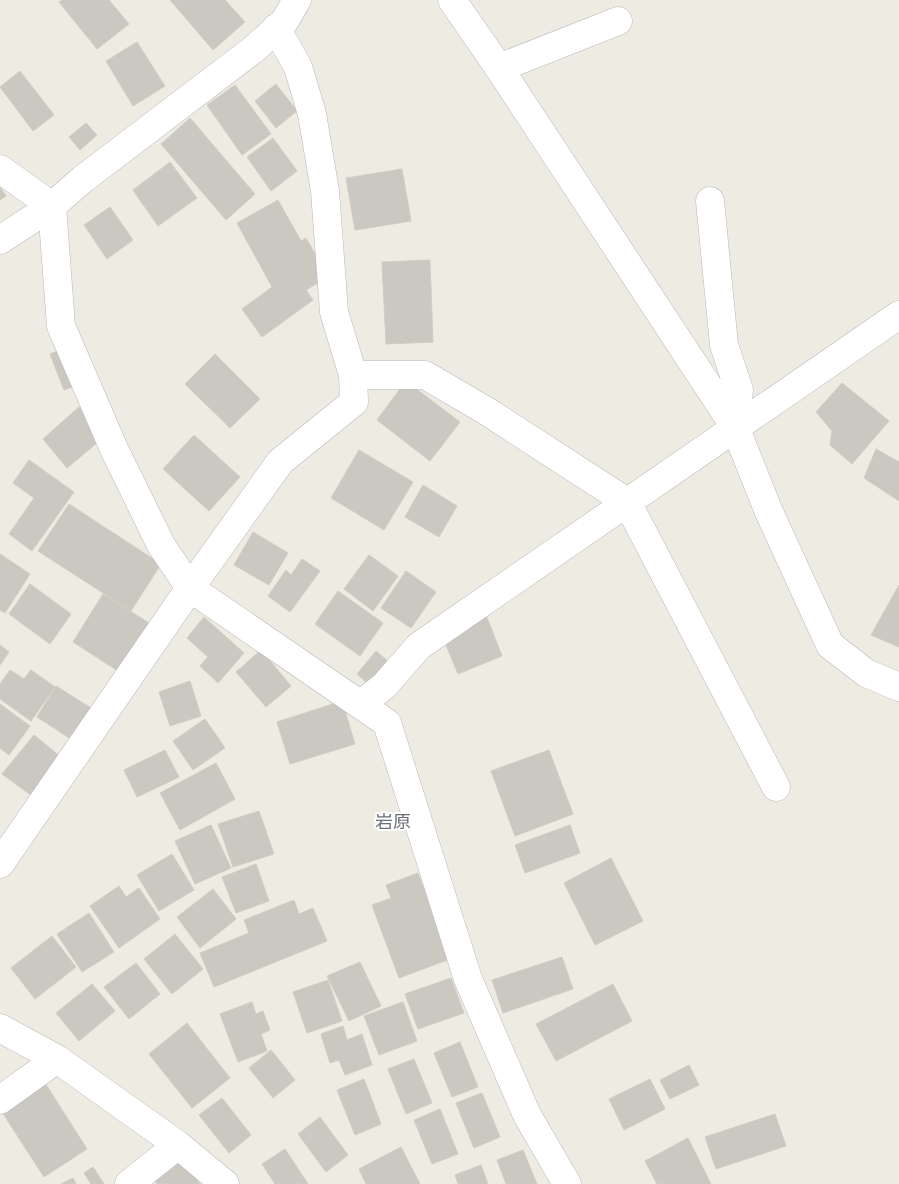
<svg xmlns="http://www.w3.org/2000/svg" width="899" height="1184" viewBox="0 0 899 1184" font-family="'Archivo Narrow','Noto Sans JP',sans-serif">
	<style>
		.building { fill: #cbc7c1; stroke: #d3ccc0 }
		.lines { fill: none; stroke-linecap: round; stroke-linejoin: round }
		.minor-casing { stroke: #b5b9bd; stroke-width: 29 }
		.minor { stroke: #fff; stroke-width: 28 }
		.labels { text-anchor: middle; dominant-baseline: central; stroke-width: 4; stroke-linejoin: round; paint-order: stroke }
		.neighbourhood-label { font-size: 18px; fill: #6b7176; stroke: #fff }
	</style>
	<rect width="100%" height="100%" fill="#eeebe2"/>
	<path class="building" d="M62 0H109L129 24 97 49 59 2Z
		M170 0H225L245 22 213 50Z
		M137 42 165 86 133 106 106 61Z
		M20 71 54 115 33 131 0 87Z
		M276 84 297 111 276 128 255 101Z
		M235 85 271 134 242 155 207 105Z
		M190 118 255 194 226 220 161 144Z
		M86 123 97 135 80 150 69 137Z
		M273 138 297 171 271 191 247 157Z
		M170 162 197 198 158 226 133 190Z
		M402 169 411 221 355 230 346 178Z
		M0 187 6 196 0 200Z
		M278 200 301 241 306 238 328 277 306 290 313 300 262 337 242 309 272 287 237 223Z
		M110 207 133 240 107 259 84 225Z
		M430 260 433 342 386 344 382 262Z
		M66 348 80 384 64 390 50 354Z
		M215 354 260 399 230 428 185 384Z
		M406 381 460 422 430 461 377 420Z
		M842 383 889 421 852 464 830 445 832 431 816 412Z
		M79 407 104 437 67 468 43 439Z
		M194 435 240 477 209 511 163 469Z
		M876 449 899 462V501L864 478Z
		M359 450 413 482 384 530 331 498Z
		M29 460 74 492 32 551 9 534 34 498 13 483Z
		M423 485 457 506 439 537 405 517Z
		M69 504 161 564 131 611 38 551Z
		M253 532 288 553 269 585 234 565Z
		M0 554 30 574 5 613 0 610Z
		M369 555 398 576 373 611 344 589Z
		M302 559 320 571 290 612 268 596 286 570 291 575Z
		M406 571 436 592 411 628 381 608Z
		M30 584 71 614 50 644 9 614Z
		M899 585V647L871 635Z
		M338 591 383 623 360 656 315 624Z
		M103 594 149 623 118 671 73 642Z
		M486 615 502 656 458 674 441 633Z
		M204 617 244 653 218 683 200 666 208 657 187 638Z
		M0 645 9 652 0 665Z
		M261 650 291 686 266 707 236 672Z
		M376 651 395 667 375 690 357 674Z
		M10 670 24 679 31 670 55 687 31 721 0 699V684Z
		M190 681 201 716 170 726 159 692Z
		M56 686 94 710 74 741 37 717Z
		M342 701 355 744 290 764 277 722Z
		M0 704 30 726 9 755 0 748Z
		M205 719 225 748 193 770 173 741Z
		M34 735 61 757 35 798 2 774Z
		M165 750 179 777 137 797 124 770Z
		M549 750 573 814 515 836 491 771Z
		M216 763 235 799 180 830 160 793Z
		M259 811 274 854 233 867 218 824Z
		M211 825 231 868 195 884 175 841Z
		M570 825 580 853 525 873 515 845Z
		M172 854 194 890 159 911 137 875Z
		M611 858 643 921 595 945 564 883Z
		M256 864 269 901 236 913 222 877Z
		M418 873 450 959 399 978 372 905 391 898 386 885Z
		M119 886 126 897 139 888 160 919 119 948 90 906Z
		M213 889 236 919 200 948 177 917Z
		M294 900 299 914 313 908 327 941 214 987 200 953 249 933 244 920Z
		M89 913 114 952 82 972 57 934Z
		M175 934 203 969 172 994 144 959Z
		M52 936 76 967 35 999 11 968Z
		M562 957 573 989 503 1013 492 980Z
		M360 962 381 1006 349 1021 327 976Z
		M136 963 160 994 129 1019 104 987Z
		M451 978 464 1013 418 1029 405 994Z
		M328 980 342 1021 307 1033 293 992Z
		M92 984 115 1011 79 1041 56 1013Z
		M613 984 632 1021 556 1061 536 1024Z
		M252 1002 256 1014 263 1011 270 1030 261 1034 267 1051 238 1062 220 1014Z
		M403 1002 417 1041 379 1055 364 1016Z
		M187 1023 230 1078 192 1108 149 1054Z
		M343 1026 347 1040 362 1034 372 1065 345 1075 339 1060 330 1063 321 1034Z
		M460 1042 478 1087 452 1097 434 1053Z
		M271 1050 295 1080 273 1098 249 1068Z
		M414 1059 432 1103 406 1114 388 1069Z
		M689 1065 699 1085 670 1099 660 1080Z
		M364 1079 381 1124 355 1135 337 1090Z
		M650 1079 665 1109 624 1130 609 1099Z
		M45 1083 87 1149 44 1177 2 1112Z
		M482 1093 500 1137 474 1148 456 1103Z
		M222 1098 251 1135 229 1153 199 1115Z
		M440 1109 458 1154 432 1164 414 1120Z
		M775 1114 786 1146 716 1169 705 1137Z
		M320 1117 348 1155 326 1172 298 1134Z
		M688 1138 711 1184H657L645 1161Z
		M401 1147 420 1184H366L359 1169Z
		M285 1149 308 1184H275L262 1164Z
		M523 1150 537 1184H506L497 1160Z
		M181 1160 200 1184H157L155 1181Z
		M481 1165 488 1184H458L455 1175Z
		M93 1167 104 1184H91L84 1173Z
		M73 1178 76 1184H61Z"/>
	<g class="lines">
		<defs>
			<path id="minor" d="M452 0 499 68 735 427 769 512 830 645 866 673 899 687
				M499 68 618 21
				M0 169 52 206 61 326 114 449 161 545 190 588 387 723 468 979 527 1115 567 1184
				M710 201 724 345 739 390 735 427
				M0 240 52 206 83 179 254 49 284 22 297 0
				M353 375H425L488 412 627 502 776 787
				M361 704 384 686 419 646 899 315
				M0 864 190 588 280 462 354 402 353 375 334 312 325 191 312 114 298 67 276 28
				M0 1028 57 1059 178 1145 225 1184
				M0 1100 57 1059
				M129 1184 178 1145"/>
		</defs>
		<use href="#minor" class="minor-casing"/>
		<use href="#minor" class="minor"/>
	</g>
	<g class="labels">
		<g class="neighbourhood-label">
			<text x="393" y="821">岩原</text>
		</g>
	</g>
</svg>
